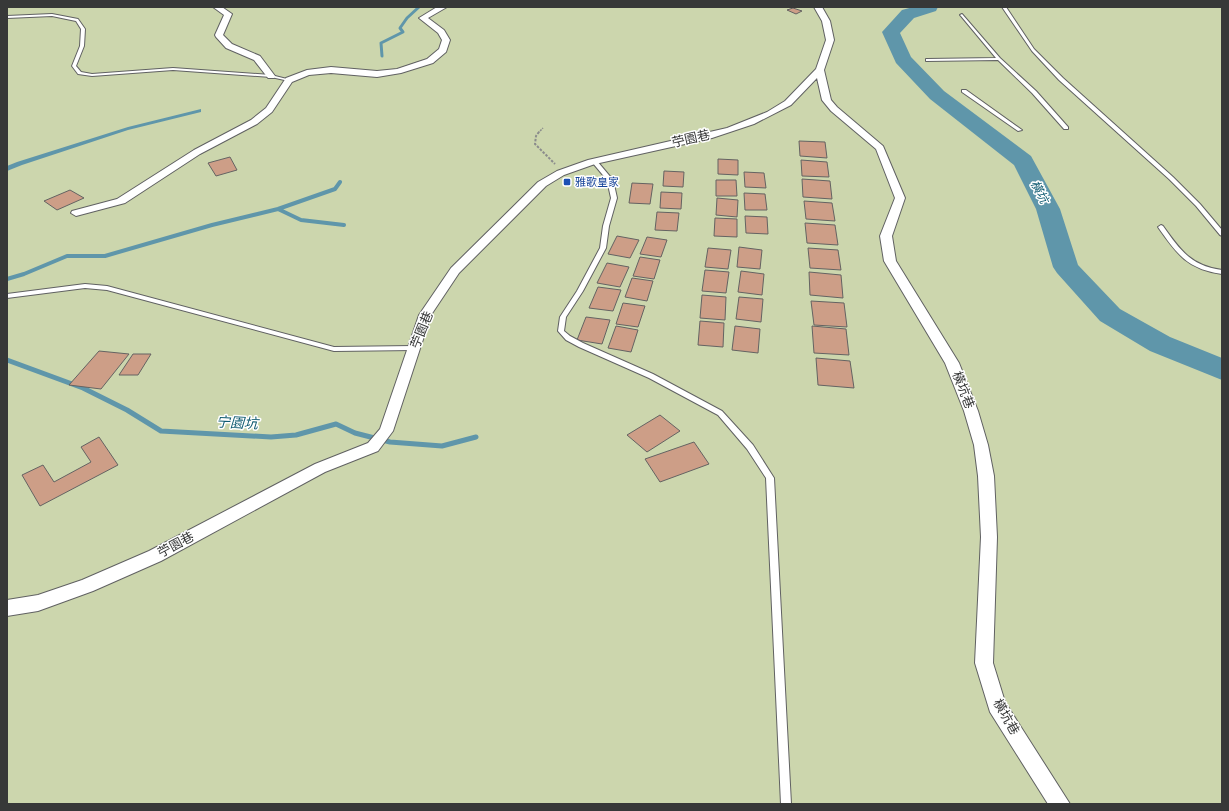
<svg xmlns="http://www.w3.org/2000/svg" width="1229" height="811" viewBox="0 0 1229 811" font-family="'Sofia Sans Condensed','Noto Sans TC',sans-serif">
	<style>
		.green { fill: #ccd6ad }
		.water { fill: #5f96aa }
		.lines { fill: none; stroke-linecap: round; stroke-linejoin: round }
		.stream-far2 { stroke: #5f96aa; stroke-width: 3 }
		.stream-far1 { stroke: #5f96aa; stroke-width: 4 }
		.stream { stroke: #5f96aa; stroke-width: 5 }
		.river { fill: #5f96aa; fill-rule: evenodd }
		.building { fill: #cd9e87; stroke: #646362 }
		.service-casing { stroke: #606162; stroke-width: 2 }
		.minor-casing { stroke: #606162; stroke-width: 2 }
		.path-far1 { stroke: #8b8c8c; stroke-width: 1.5; stroke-dasharray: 2 1; stroke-linecap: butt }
		.path { stroke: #8b8c8c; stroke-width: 2; stroke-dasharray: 2.5 1.5; stroke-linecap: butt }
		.service { fill: #fff; fill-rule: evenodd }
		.minor { fill: #fff; fill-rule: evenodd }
		.transit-dot { fill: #1a4fb4; stroke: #fff; stroke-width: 1.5 }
		.labels { text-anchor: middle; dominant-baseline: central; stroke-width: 3; stroke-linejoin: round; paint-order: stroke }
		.far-transit-label { font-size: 11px; fill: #164399; stroke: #fff; text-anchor: start }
		.far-water-label { font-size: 12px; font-style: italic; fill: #105b71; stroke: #fff }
		.street-label { font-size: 13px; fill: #373838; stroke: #fff }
		.water-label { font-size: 14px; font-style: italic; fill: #105b71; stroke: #fff }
	</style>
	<rect width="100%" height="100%" fill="#e8e9ea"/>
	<path class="green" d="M7 7H1222V804H7Z"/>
	<path class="water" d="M201 109V112L128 130 22 165 7 171V166L17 162 128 127Z"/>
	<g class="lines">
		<path class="stream-far2" d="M382 56 381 43 403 32 400 28 407 18 419 7"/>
		<path class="stream-far1" d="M278 209 301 220 344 225
			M7 279 24 274 67 256H105L212 225 278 209 335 189 340 182"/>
		<path class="stream" d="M7 360 83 388 127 410 161 431 271 437 296 435 336 424 355 433 390 442 442 446 476 437"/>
		<path class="river" d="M913 7H938L936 11 914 18 900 33 911 57 944 91 1031 156 1060 209 1078 265 1120 309 1170 337 1222 358V380L1150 351 1100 321 1057 273 1053 267 1036 209 1014 165 930 99 896 63 882 32 902 10Z"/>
	</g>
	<path class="building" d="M793 8 802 11 796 14 787 10Z
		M799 141 825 142 827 158 800 156Z
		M230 157 237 170 216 176 208 163Z
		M718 159 738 160V175L718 174Z
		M801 160 827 162 829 177 802 176Z
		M664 171 684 172 683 187 663 186Z
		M744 172 764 173 766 188 745 187Z
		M802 179 830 181 832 199 803 197Z
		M716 180H736L737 196H716Z
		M632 183 653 184 650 204 629 203Z
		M70 190 84 198 57 210 44 201Z
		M661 192 682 193 681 209 660 208Z
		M744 193 765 194 767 210H745Z
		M717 198 738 200 737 217 716 215Z
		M804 201 832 203 835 221 806 219Z
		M657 212 679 213 677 231 655 230Z
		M745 216 767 217 768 234 746 233Z
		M715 218 737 219V237L714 236Z
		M805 223 835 225 838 245 807 243Z
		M617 236 639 240 630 258 608 254Z
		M647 237 667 240 661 257 640 254Z
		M739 247 762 250 760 269 737 267Z
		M708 248 731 250 728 269 705 267Z
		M808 248 838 250 841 270 810 268Z
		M640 257 660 260 654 279 633 276Z
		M607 263 629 267 620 287 597 283Z
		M705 270 729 272 726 293 702 291Z
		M741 271 764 274 762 295 738 292Z
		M809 272 841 275 843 298 810 295Z
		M632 278 653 281 647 301 625 297Z
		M598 287 621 290 613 311 589 308Z
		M702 295 726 297 725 320 700 318Z
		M739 297 763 299 761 322 736 319Z
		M811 301 844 303 847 327 814 325Z
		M623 303 645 306 638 327 616 324Z
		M586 317 610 320 602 344 577 340Z
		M700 321 724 323 723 347 698 345Z
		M616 326 638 330 631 352 608 348Z
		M735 326 760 329 758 353 732 350Z
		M812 326 846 329 849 355 814 353Z
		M99 351 129 354 101 389 69 385Z
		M133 354H151L138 375H119Z
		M816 358 850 361 854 388 818 385Z
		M660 415 680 431 647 452 627 435Z
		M99 437 118 465 40 506 22 475 43 465 54 482 91 462 81 447Z
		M694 442 709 464 660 482 645 459Z"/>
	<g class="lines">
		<defs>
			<path id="service" d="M1002 7H1006L1034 49 1063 78 1173 177 1200 204 1222 230V236L1220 235 1196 206 1169 179 1059 80 1032 51Z
				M52 14 78 19 85 29 84 46 76 66 81 72 92 74 173 68 271 75 291 80 289 81 271 77 173 70 92 76 78 74 72 66 80 46 81 29 76 21 52 16 7 18V16Z
				M962 14 1000 58 1036 91 1068 127V129H1064L1032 93 998 60 926 61V59H927L996 58 961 16 960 15Z
				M962 90H966L1022 130 1018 131 962 92Z
				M595 160 597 161 613 180 617 198 609 226 606 248 583 291 566 317 564 331 570 336 583 343 653 374 722 411 753 445 774 478 791 804H781L766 478 747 449 718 415 649 378 579 347 566 340 558 331 560 317 577 291 600 248 603 226 611 198 607 180 592 162Z
				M1161 225 1163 226C1180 250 1191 266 1222 270V274C1187 269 1177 254 1158 227Z
				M85 284 107 286 334 347 414 346 417 348 414 350 334 351 107 290 85 288 7 298V294Z"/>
			<path id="minor" d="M213 7H222L232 14 223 35 232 44 260 56 275 76 274 78H268L254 60 226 48 216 37 215 35 224 15Z
				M437 7H447L428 18 444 30 450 40 446 52 433 63 401 73 377 77 331 73 309 75 292 82 272 112 257 124 200 154 125 203 76 216 71 213 72 211 117 199 194 150 251 120 266 108 286 78 307 70 331 67 377 71 397 69 427 59 439 49 442 40 438 33 419 18Z
				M814 7H822L830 21 834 40 824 70 831 100 837 107 883 146 905 198 892 236 896 261 959 363 978 411 988 445 994 476 997 537 993 663 1005 702 1070 804H1048L990 712 975 663 981 537 978 476 974 445 964 411 945 363 884 261 880 236 895 198 876 149 831 111 822 100 817 78 791 105 754 124 712 138 595 164 564 175 546 186 459 273 431 315 393 431 378 451 325 472 161 561 93 591 38 611 7 616V600L38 595 82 580 149 551 315 464 368 443 380 429 419 315 451 268 538 182 557 171 588 160 727 128 767 112 785 101 816 69 826 40 822 21Z"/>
		</defs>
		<use href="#service" class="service-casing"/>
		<use href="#minor" class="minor-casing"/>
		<path class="path-far1" d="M538 133 543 128"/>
		<path class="path" d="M539 132 536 136 535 144 555 164"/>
		<use href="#service" class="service"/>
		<use href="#minor" class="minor"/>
	</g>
	<rect class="transit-dot" x="563" y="178" width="8" height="8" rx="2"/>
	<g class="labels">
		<g class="far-transit-label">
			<text x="575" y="182">雅歌皇家</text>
		</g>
		<g class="far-water-label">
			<text transform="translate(1039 192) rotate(63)">橫坑</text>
		</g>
		<g class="street-label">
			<text transform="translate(691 139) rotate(-13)">苧園巷</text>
			<text transform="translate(422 330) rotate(-68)">苧園巷</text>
			<text transform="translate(963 390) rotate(69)">橫坑巷</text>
			<text transform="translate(176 545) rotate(-28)">苧園巷</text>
			<text transform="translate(1006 717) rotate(61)">橫坑巷</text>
		</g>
		<g class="water-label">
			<text transform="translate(237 423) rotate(3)">宁園坑</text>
		</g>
	</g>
	<rect width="1229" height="811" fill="none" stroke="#373838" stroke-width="16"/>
</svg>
